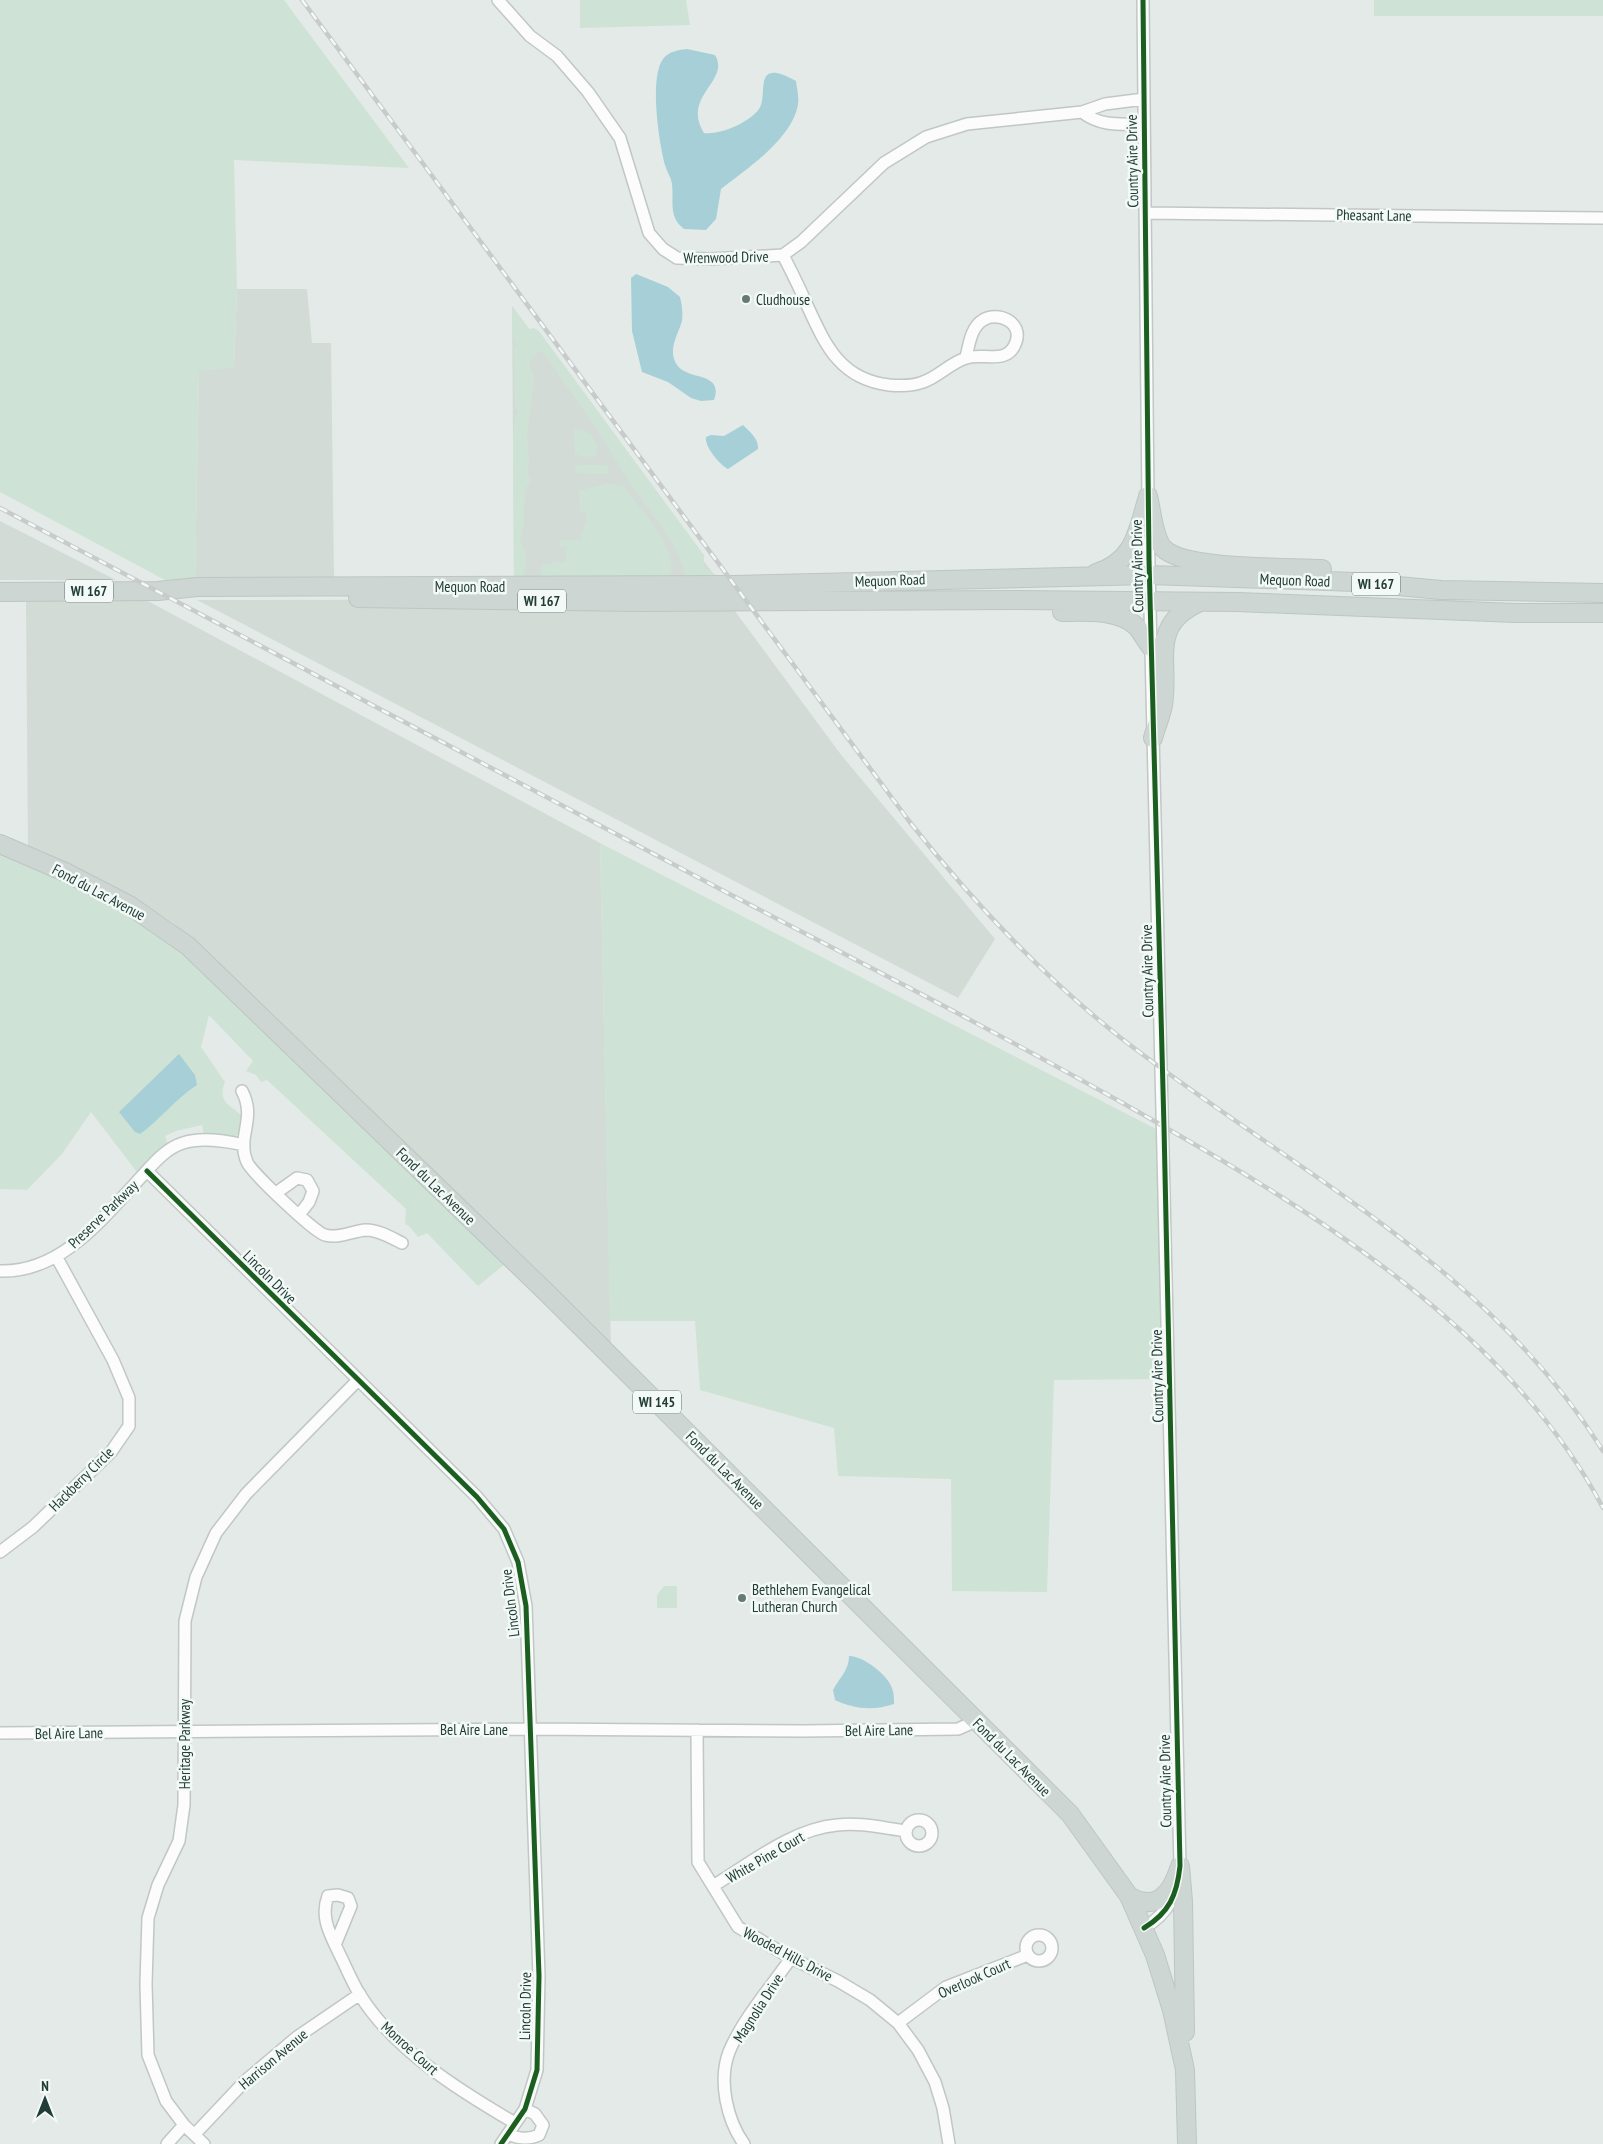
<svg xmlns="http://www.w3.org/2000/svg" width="1603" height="2144" viewBox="0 0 1603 2144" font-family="'PT Sans Narrow',sans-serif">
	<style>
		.built { fill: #d3dbd7 }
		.green { fill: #cee3d5 }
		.water { fill: #a6cfd8 }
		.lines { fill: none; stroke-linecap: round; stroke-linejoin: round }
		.street-casing { stroke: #c1c7c4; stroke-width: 14 }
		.primary-casing { stroke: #bdc6c3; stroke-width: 20 }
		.street { stroke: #fbfcfb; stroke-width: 11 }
		.primary { stroke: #cdd6d3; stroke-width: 18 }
		.rail-casing { stroke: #c7cbca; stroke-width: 4.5 }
		.rail { stroke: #f3f9f6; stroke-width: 2.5; stroke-dasharray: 8; stroke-linecap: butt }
		.cycleway-casing { stroke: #f3f9f6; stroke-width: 8 }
		.cycleway { stroke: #1b5e20; stroke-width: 5 }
		.poi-dot { fill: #667a75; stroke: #f3f9f6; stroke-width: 2 }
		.labels { text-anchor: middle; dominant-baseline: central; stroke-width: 5; stroke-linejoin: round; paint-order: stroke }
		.shield { fill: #f3f9f6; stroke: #617570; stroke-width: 1 }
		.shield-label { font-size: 14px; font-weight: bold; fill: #223d37 }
		.street-label { font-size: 15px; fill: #223d37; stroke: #f3f9f6 }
		.poi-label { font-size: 15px; fill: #223d37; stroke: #f3f9f6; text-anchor: start }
	</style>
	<rect width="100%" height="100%" fill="#e4eae7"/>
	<path class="built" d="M237 289H307L312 343H331L334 579 195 580 199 370 234 367Z
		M512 306 718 580 514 579Z
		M0 521 116 580H0Z
		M726 599 842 756 995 939 958 998 197 600Z
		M146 600 600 843 611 1349 201 947 172 922 138 900 79 869 28 849 26 601Z"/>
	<path class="green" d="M0 0H284L409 168 234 160 237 289 234 367 199 371 195 580H165L0 492Z
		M580 0H686L690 25 580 28Z
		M1374 0H1603V16H1374Z
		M512 306 529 329 534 328 539 331 698 547 704 555V568L716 575 718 580 686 577 678 553 671 540 630 483 599 432 543 352 539 351 529 362 534 380 527 437 529 459 527 473 531 481 525 489 524 525 520 542C527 551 528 566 522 578L514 579 513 440 515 417 519 412 515 406 514 347 518 346 512 338Z
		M574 429C589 429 602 442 595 456L584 457 575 454Z
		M578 465H606L609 470 606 474 575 473V467Z
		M610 483 623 486C640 509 676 544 671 575L668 578 543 579 540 573 543 564 566 562V547L560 546V540L581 541C581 529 590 522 586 512L580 511 579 491Z
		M600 843 1158 1130 1163 1379 1054 1380 1047 1592 952 1591 951 1479 838 1476 834 1428 700 1390 695 1321H610Z
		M0 853 105 900 135 917 200 964 505 1264 478 1286 427 1233 418 1237 409 1226 405 1224 406 1209 267 1080 261 1082 256 1075 246 1071 253 1061 209 1015 201 1047 225 1082C217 1103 230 1104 242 1116L243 1122 239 1134 233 1137 204 1135 202 1125 176 1131 165 1136 168 1144 137 1172 91 1112 62 1154 27 1190 0 1189Z
		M664 1586H677V1608H657V1595Z"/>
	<path class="water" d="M687 49 715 55C731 81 681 96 704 133 720 135 749 123 759 109 769 95 751 56 796 81 797 89 799 96 798 104 793 138 747 169 721 189L716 219 706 230 684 229C668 217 674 201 672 184 671 177 667 172 665 165 659 143 649 78 663 59 669 51 679 50 687 49Z
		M636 274 668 287 680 297C682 305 683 313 682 321 678 335 667 350 677 365 688 381 724 371 714 400L701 401 691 398 668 382 642 372 632 331 631 278Z
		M743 425C750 432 759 439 758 449L728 469C720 465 704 446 706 437L711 435 724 436Z
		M179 1054 195 1075 197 1085C175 1099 161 1119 140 1134L135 1132 119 1112Z
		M849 1656C863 1656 887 1674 892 1688 894 1693 894 1699 894 1704 873 1711 854 1709 835 1700L833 1690C840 1677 849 1670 849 1656Z"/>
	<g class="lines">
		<defs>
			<path id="street" d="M498 0 530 36 557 56 588 92 620 138 649 233 663 249 677 258 710 259 783 255 801 242 884 163 926 137 967 124 1082 112 1105 104 1144 99
				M1143 0 1148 503
				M1082 112C1101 127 1121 124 1144 124
				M1145 213 1603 218
				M783 255C791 271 799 286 806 303 825 344 839 379 889 385 900 386 913 386 923 382 938 377 950 363 966 358 982 352 1008 366 1016 342 1023 322 998 311 983 320 971 327 969 345 966 357
				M242 1091C257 1119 236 1137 247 1162 251 1172 315 1233 325 1235 339 1239 352 1231 366 1230 379 1230 392 1238 402 1243
				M147 1171 477 1497 504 1529 518 1562 526 1606 539 1976 537 2070 525 2109 501 2144
				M276 1193 297 1178 307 1180 313 1191 309 1202 299 1215
				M0 1271C62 1273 104 1217 142 1176 153 1164 166 1148 183 1143 200 1137 227 1141 244 1145
				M0 1552 33 1527 111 1452 129 1426V1398L113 1360 56 1256
				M697 1730 698 1862 738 1927 791 1958 838 1981 870 2000 898 2023 918 2050 935 2082 943 2108 949 2144
				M0 1733 530 1729 803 1731 958 1729 976 1721
				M906 1833a13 13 0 1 1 26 0a13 13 0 1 1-26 0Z
				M713 1886C751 1863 792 1829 837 1825 860 1822 883 1828 906 1831
				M1144 1928C1169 1913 1177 1895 1180 1866L1148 524
				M1026 1948a13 13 0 1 1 26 0a13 13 0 1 1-26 0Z
				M335 1945 351 1906 348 1898 338 1895 328 1896C320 1917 330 1934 339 1953 346 1967 352 1982 360 1995 394 2050 460 2091 515 2123
				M898 2023 946 1987 1028 1955
				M195 2134 245 2081 297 2037 360 1994
				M508 2134C519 2139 528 2140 539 2135L543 2125 535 2114 525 2109
				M167 2144 184 2125
				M204 2144 184 2125 166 2101 148 2055 146 1984 148 1918 158 1885 179 1841 184 1805 185 1621 196 1577 216 1533 246 1494 358 1380
				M744 2144C727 2120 718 2081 729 2052 742 2020 771 1987 791 1958"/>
			<path id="primary" d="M1148 496C1152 511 1153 536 1163 548 1183 570 1289 567 1322 569
				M1096 573C1135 561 1137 532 1148 497
				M0 592 158 591 197 587 734 585 1149 575 1355 582 1441 590 1603 593
				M358 598 640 602 1017 600 1237 602 1516 613H1603
				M1062 612C1086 612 1119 609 1137 627 1142 633 1146 641 1151 647
				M1153 738C1156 727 1161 716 1163 705 1170 661 1148 625 1200 602
				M0 844 65 872 129 905 188 946 548 1294 1070 1814 1129 1896 1155 1955 1172 2010 1185 2070 1187 2144
				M1180 1866 1183 1901 1185 2032
				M1129 1896C1156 1912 1171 1894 1179 1869"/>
		</defs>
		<use href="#street" class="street-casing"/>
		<use href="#primary" class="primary-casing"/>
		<use href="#street" class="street"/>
		<use href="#primary" class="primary"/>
		<defs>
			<path id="rail" d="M302 0 909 821C972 901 1041 975 1121 1038 1289 1169 1487 1264 1603 1451
				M0 508C240 635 480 762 720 889 859 962 999 1033 1135 1110 1307 1208 1508 1327 1603 1508"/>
		</defs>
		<use href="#rail" class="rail-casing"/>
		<use href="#rail" class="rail"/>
		<defs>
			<path id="cycleway" d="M1143 0 1149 560 1164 1127 1180 1866C1177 1895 1169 1913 1144 1928
				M147 1171 477 1497 504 1529 518 1562 526 1606 539 1976 537 2070 525 2109 501 2144"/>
		</defs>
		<use href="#cycleway" class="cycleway-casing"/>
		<use href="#cycleway" class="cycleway"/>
	</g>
	<g class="poi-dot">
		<circle cx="746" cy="299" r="5"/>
		<circle cx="742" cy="1598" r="5"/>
	</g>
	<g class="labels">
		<g class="shield">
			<rect x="1352" y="572.5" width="48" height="23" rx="4"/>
			<rect x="65" y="579.5" width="48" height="23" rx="4"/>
			<rect x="518" y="589.5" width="48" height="23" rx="4"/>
			<rect x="633" y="1390.5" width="48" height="23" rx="4"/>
		</g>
		<g class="shield-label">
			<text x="1376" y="584">WI 167</text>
			<text x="89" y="591">WI 167</text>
			<text x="542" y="601">WI 167</text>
			<text x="657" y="1402">WI 145</text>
		</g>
		<g class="street-label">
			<text transform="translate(1132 161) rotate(-91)">Country Aire Drive</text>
			<text transform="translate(1374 215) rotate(1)">Pheasant Lane</text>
			<text transform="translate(726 257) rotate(-1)">Wrenwood Drive</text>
			<text transform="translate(1137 566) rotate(-91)">Country Aire Drive</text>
			<text transform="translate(890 580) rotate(-2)">Mequon Road</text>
			<text transform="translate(1295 580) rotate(2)">Mequon Road</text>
			<text x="470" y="586">Mequon Road</text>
			<text transform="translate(99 892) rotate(28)">Fond du Lac Avenue</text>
			<text transform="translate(1147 971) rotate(-91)">Country Aire Drive</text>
			<text transform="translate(436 1186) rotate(44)">Fond du Lac Avenue</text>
			<text transform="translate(103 1214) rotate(-44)">Preserve Parkway</text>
			<text transform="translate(270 1277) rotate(45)">Lincoln Drive</text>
			<text transform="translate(1157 1376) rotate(-91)">Country Aire Drive</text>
			<text transform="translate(725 1470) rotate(45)">Fond du Lac Avenue</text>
			<text transform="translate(81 1479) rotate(-45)">Hackberry Circle</text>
			<text transform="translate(510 1603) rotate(-97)">Lincoln Drive</text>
			<text x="474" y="1729">Bel Aire Lane</text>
			<text transform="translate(879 1730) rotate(-1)">Bel Aire Lane</text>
			<text transform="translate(69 1733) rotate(-1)">Bel Aire Lane</text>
			<text transform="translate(184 1744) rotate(-90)">Heritage Parkway</text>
			<text transform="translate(1012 1757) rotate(45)">Fond du Lac Avenue</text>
			<text transform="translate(1165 1781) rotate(-91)">Country Aire Drive</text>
			<text transform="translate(765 1857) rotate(-30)">White Pine Court</text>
			<text transform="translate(788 1954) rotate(28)">Wooded Hills Drive</text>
			<text transform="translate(974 1978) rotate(-24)">Overlook Court</text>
			<text transform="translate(525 2006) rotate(-89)">Lincoln Drive</text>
			<text transform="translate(758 2008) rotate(-57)">Magnolia Drive</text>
			<text transform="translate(410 2048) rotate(42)">Monroe Court</text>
			<text transform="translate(273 2059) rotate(-40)">Harrison Avenue</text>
		</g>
		<g class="poi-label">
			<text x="756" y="299">Cludhouse</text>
			<text x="752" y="1589">Bethlehem Evangelical<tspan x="752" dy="17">Lutheran Church</tspan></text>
		</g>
	</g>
	<g transform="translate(45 2099)" stroke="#f3f9f6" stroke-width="4" paint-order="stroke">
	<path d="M0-4L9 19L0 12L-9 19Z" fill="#223d37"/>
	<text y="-8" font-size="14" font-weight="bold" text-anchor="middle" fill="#223d37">N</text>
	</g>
</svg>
